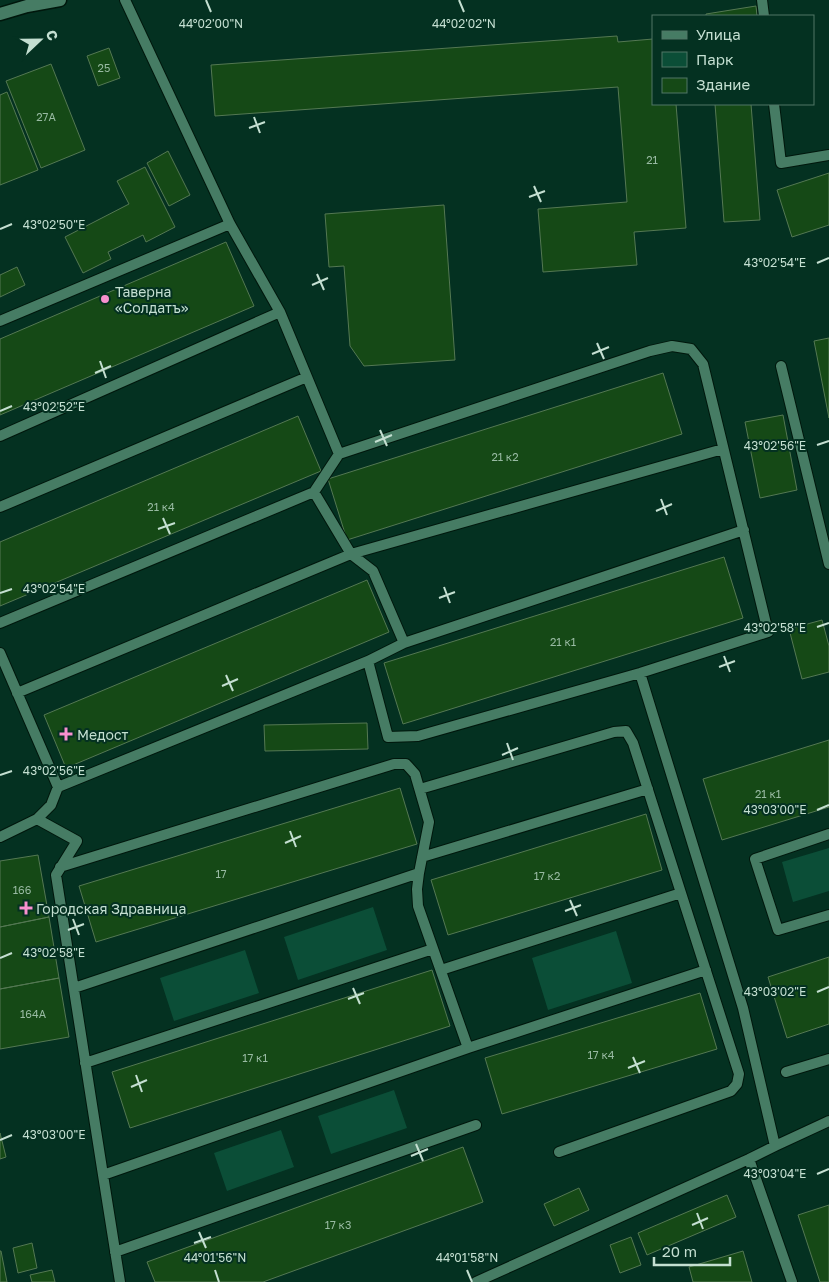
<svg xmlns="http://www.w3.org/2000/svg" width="829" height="1282" viewBox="0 0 829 1282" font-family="'Golos Text',sans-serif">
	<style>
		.green { fill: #0b4e37 }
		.building { fill: #154916; stroke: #547853 }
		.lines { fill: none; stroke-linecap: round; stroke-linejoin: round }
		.service-casing { stroke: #00170c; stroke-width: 12 }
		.minor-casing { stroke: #00170c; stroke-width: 15 }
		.service { stroke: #467c64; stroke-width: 10 }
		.minor { stroke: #467c64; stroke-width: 12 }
		.ticks { fill: none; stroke: #c4dfd1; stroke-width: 2 }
		.poi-dot { fill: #f790ce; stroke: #043121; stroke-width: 2 }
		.labels { text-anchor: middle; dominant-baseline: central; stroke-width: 4; stroke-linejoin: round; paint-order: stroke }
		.number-label { font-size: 11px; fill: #98baa2 }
		.poi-label { font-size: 14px; fill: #c4dfd1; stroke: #043121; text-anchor: start }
		.ticks-label { font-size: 12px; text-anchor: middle; fill: #c4dfd1; stroke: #043121; stroke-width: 4; stroke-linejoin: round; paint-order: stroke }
	</style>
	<rect width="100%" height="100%" fill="#043121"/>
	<path class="green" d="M829 848V891L793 902 782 862Z
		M373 907 387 950 298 980 284 937Z
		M616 931 632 983 548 1010 532 958Z
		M245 950 259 993 174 1021 160 978Z
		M394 1090 407 1128 331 1154 318 1116Z
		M281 1130 294 1167 227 1191 214 1153Z"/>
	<path class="building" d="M756 6 757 16H706V14Z
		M617 36 618 42 653 39V104H676L686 228 634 232 637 265 543 272 538 209 627 202 618 87 215 116 211 65Z
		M109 48 120 78 98 86 87 56Z
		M51 64 85 150 41 168 6 81Z
		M7 92 38 170 0 185V95Z
		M715 104H751L760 220 724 222Z
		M168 151 190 195 169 206 147 163Z
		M145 167 175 227 146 242 143 235 108 252 111 259 83 273 65 237 129 204 117 181Z
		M829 173V225L792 237 777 190Z
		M444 205 455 360 364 366 350 346 344 266 329 267 325 214Z
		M226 242 254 306 0 415V339Z
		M17 267 25 285 0 297V275Z
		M829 338V418L814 341Z
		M663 373 682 434 347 540 328 479Z
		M783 415 797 490 760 498 745 422Z
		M298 416 321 471 0 606V542Z
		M724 557 743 618 403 724 384 663Z
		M367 580 389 632 66 768 44 715Z
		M822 620 829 646V672L802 679 789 629Z
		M367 723 368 749 265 751 264 725Z
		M829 740V807L722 840 703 779Z
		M400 788 417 844 96 942 79 886Z
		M646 814 662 870 448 935 431 880Z
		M38 855 49 917 0 927V861Z
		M49 917 59 978 0 989V927Z
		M829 957V1024L787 1038 768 977Z
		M432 970 450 1026 130 1128 112 1072Z
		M59 978 69 1037 0 1049V989Z
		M700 993 717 1049 502 1114 485 1058Z
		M0 1133 6 1157 0 1159Z
		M463 1147 483 1202 263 1282H155L147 1262Z
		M579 1188 589 1210 554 1226 544 1204Z
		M727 1195 736 1217 647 1255 638 1233Z
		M829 1205V1282H820L798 1215Z
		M631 1237 641 1265 620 1273 610 1245Z
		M32 1243 37 1268 18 1273 13 1248Z
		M0 1251H1L7 1282H0Z
		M743 1251 752 1282H693L689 1267Z
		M52 1270 55 1282H32L30 1275Z"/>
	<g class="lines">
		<defs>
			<path id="service" d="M762 0 764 16
				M774 104 781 163 829 155
				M0 321 230 224
				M781 366 829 564
				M0 436 280 312
				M339 454 650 351 672 346 691 349 703 364 768 632 640 673 418 736 388 737 368 661
				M0 507 307 377
				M0 623 314 492
				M404 643 744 530
				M0 653 58 787 51 805 37 819 0 837
				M640 673 743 1008 775 1146
				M17 693 351 554 723 449
				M58 787 368 661 404 643 373 571 351 554 314 492 339 454 280 312 230 224 125 0
				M420 789 614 732 626 731 633 743 681 893 441 970
				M37 819 77 841 56 875 103 1175 468 1048 418 906 417 889 419 873 429 822 415 774 406 764H394L60 867
				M829 834 755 859 778 930 829 915
				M422 857 648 789
				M74 988 419 873
				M468 1048 706 970
				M85 1063 433 949
				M786 1072 829 1059
				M559 1152 731 1091 737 1084 739 1074 681 893
				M749 1159 792 1282
				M103 1175 120 1282
				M115 1252 476 1125
				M476 1282 749 1159 775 1146 829 1121"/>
			<path id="minor" d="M0 14 27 6 60 0"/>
		</defs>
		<use href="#service" class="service-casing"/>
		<use href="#minor" class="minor-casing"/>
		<use href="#service" class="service"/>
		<use href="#minor" class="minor"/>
	</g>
	<path class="ticks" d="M206 0 211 12M459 0 464 12M254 117 260 133M249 128 265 122M534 186 541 202M529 197 545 191M0 229 12 224M817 263 829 258M317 274 324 290M312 285 328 278M597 343 604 359M592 354 609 347M100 361 106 378M95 373 111 366M0 411 12 406M380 430 387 446M375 442 392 435M817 445 829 441M661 499 667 515M656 511 672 504M163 518 170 534M158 529 175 523M444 587 450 603M0 593 12 589M439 598 455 592M817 627 829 623M724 656 730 672M719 667 735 661M226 675 233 691M222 686 238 679M507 743 513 760M502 755 518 748M0 775 12 771M817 810 829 805M290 831 296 847M285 843 301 836M570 900 577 916M565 911 581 905M73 919 79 935M68 930 84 924M0 958 12 953M353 988 360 1004M817 992 829 987M348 999 364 993M633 1057 640 1073M628 1068 645 1061M136 1075 142 1092M131 1087 147 1080M0 1140 12 1135M416 1144 423 1161M411 1156 428 1149M817 1174 829 1169M697 1213 703 1229M692 1225 708 1218M199 1232 206 1248M194 1243 211 1237M215 1270 219 1282M467 1270 472 1282"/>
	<g class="poi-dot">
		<circle cx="105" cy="299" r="5"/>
		<path d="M63.5 726.5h5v5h5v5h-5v5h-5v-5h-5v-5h5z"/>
		<path d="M23.5 900.5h5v5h5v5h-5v5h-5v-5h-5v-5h5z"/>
	</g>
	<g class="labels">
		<g class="number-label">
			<text x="104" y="67">25</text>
			<text x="46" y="116">27А</text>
			<text x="652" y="159">21</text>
			<text x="505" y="456">21 к2</text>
			<text x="161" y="506">21 к4</text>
			<text x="563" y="641">21 к1</text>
			<text x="768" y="793">21 к1</text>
			<text x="221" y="873">17</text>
			<text x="547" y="875">17 к2</text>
			<text x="22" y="889">166</text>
			<text x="33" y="1013">164А</text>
			<text x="601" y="1054">17 к4</text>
			<text x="255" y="1057">17 к1</text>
			<text x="338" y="1224">17 к3</text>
		</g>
		<g class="poi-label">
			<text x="115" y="291">Таверна<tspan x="115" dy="16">«Солдатъ»</tspan></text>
			<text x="77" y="734">Медост</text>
			<text x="36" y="908">Городская Здравница</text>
		</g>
	</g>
	<g class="ticks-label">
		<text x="211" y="28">44°02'00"N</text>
		<text x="464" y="28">44°02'02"N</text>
		<text x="54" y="229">43°02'50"E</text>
		<text x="775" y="267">43°02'54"E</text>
		<text x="54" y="411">43°02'52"E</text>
		<text x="775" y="450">43°02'56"E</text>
		<text x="54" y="593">43°02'54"E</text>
		<text x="775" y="632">43°02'58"E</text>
		<text x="54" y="775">43°02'56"E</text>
		<text x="775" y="814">43°03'00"E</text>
		<text x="54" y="957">43°02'58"E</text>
		<text x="775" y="996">43°03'02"E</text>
		<text x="54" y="1139">43°03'00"E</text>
		<text x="775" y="1178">43°03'04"E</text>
		<text x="215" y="1262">44°01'56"N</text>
		<text x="467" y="1262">44°01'58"N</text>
	</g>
	<rect x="652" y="15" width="162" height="90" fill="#043121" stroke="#517767"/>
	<rect x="662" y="31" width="25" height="8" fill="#467c64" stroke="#517767"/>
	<text x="696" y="40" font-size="15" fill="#c4dfd1">Улица</text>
	<rect x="662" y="52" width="25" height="15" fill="#0b4e37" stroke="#517767"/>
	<text x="696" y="65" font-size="15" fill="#c4dfd1">Парк</text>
	<rect x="662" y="78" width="25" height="15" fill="#154916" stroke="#517767"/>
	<text x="696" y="90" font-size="15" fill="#c4dfd1">Здание</text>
	<g transform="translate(40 40) rotate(68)" stroke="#043121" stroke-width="4" paint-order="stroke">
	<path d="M0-4L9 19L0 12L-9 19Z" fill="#c4dfd1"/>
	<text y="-8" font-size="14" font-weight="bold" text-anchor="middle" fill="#c4dfd1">С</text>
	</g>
	<path d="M654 1257v8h76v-8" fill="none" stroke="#c4dfd1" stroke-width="2.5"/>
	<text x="662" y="1257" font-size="15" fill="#c4dfd1" stroke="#043121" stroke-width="4" paint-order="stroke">20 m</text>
</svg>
